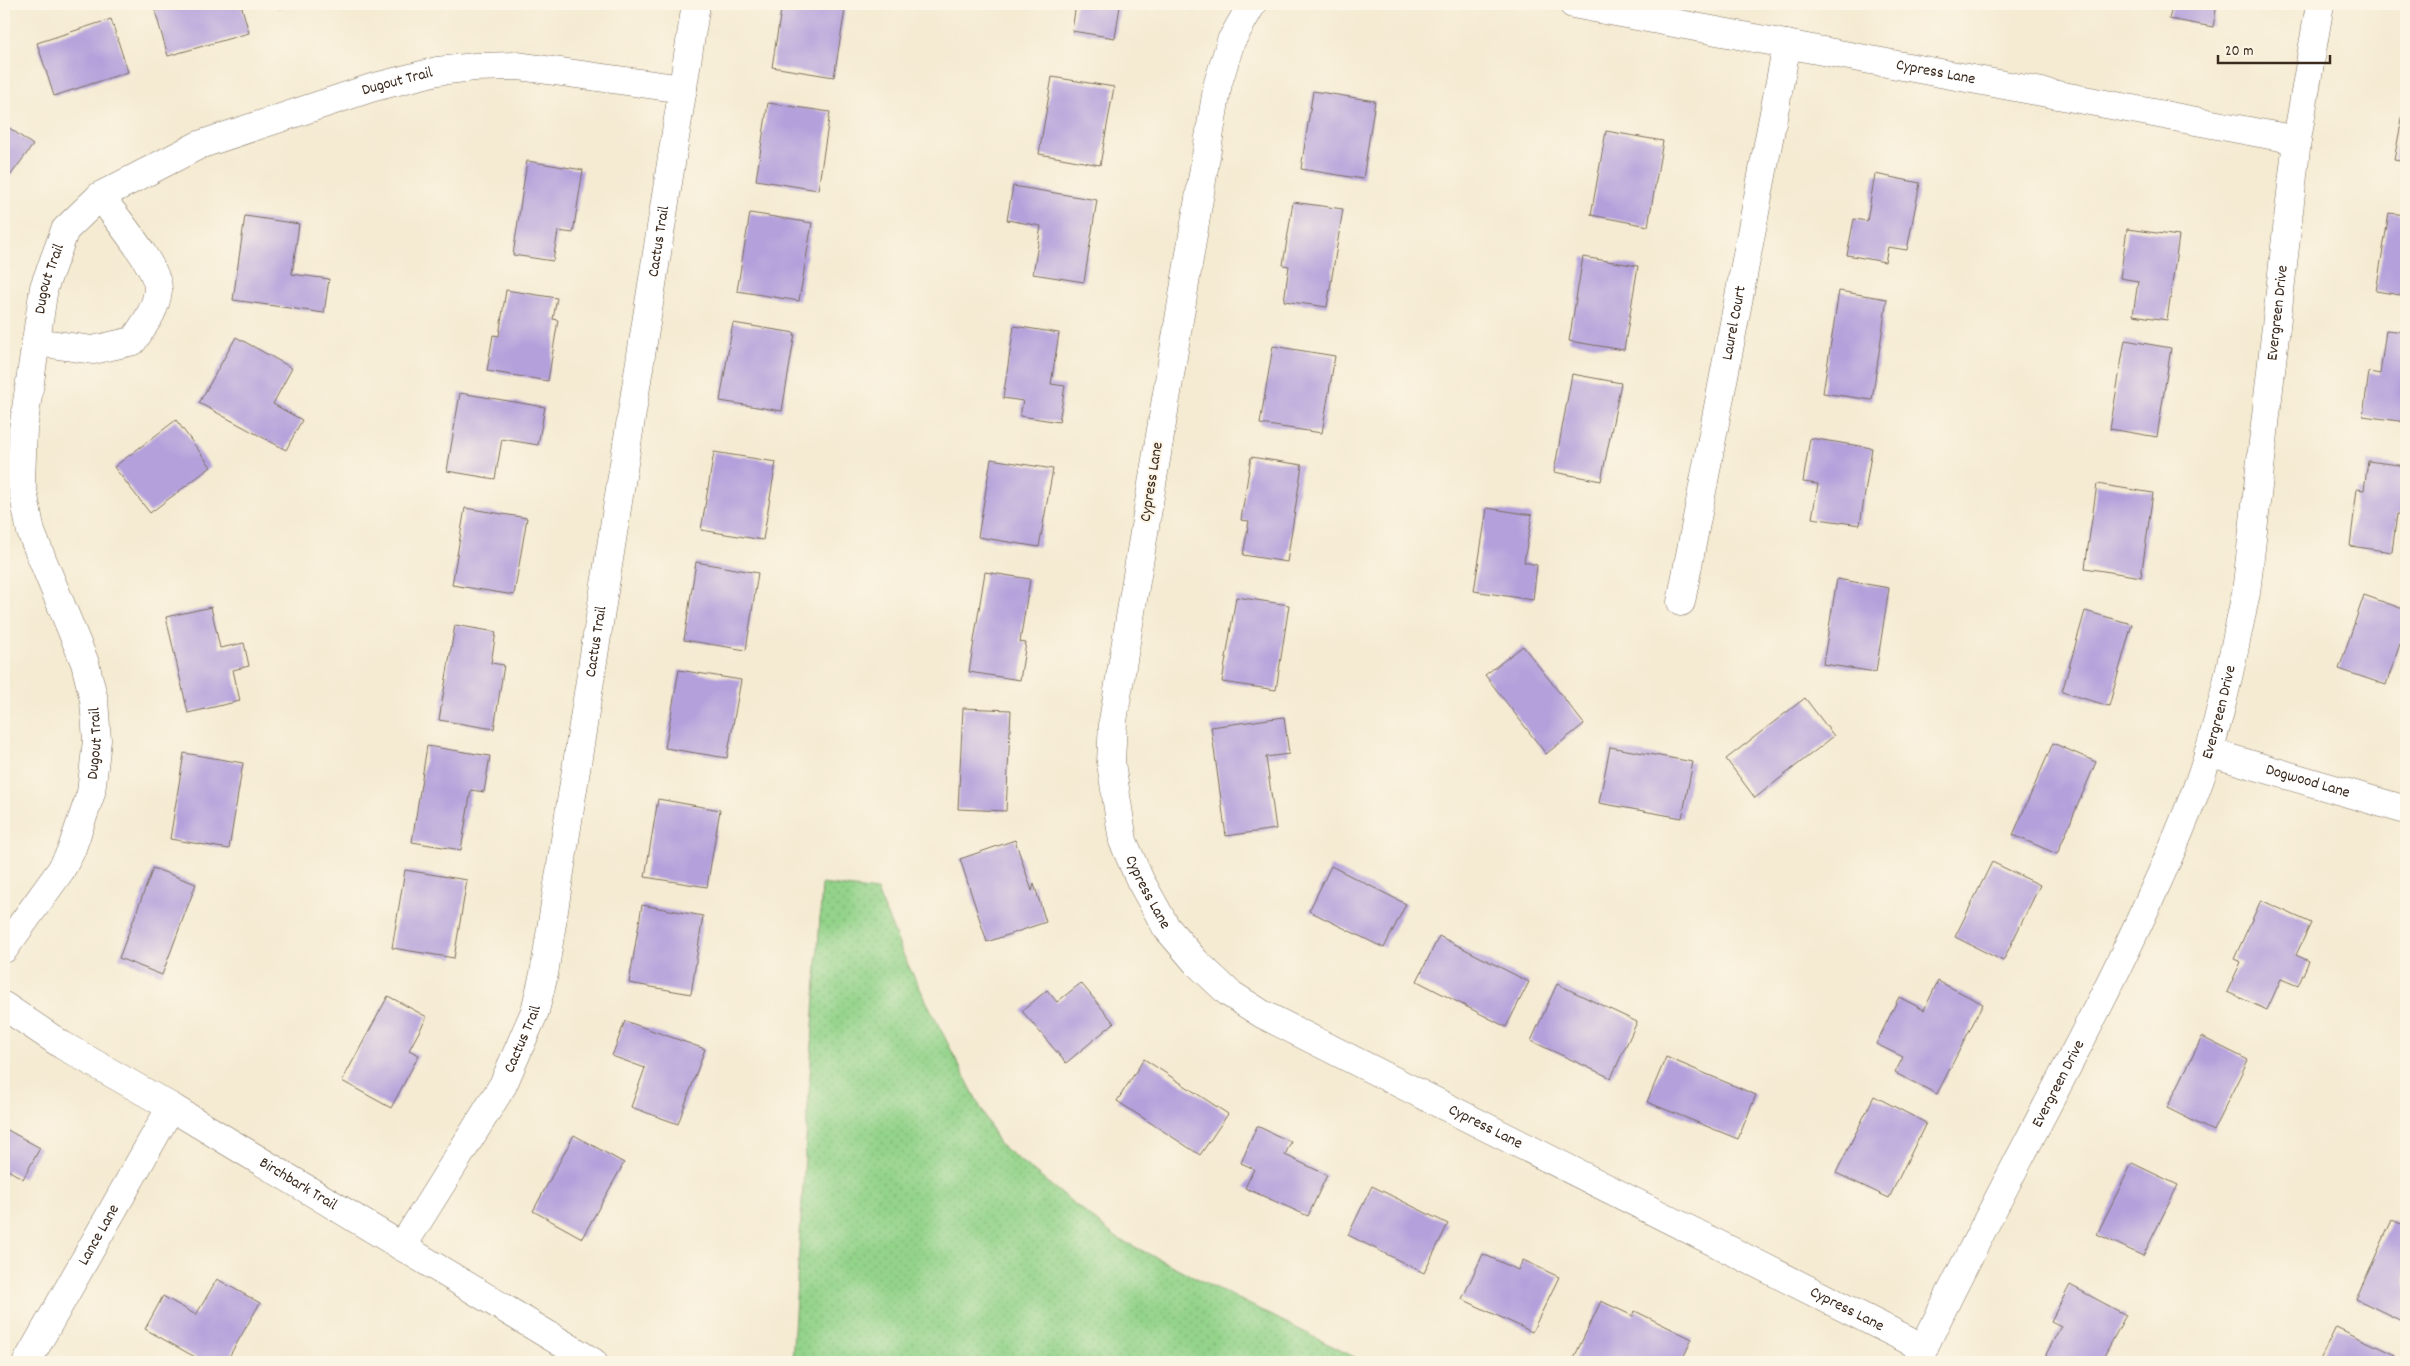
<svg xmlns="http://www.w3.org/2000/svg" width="2410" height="1366" viewBox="0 0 2410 1366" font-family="Dekko,sans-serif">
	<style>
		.grass { fill: url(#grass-dots); stroke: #677e54 }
		.building { fill: #b4a1db }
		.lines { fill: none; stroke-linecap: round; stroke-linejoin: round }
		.minor-casing { stroke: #7c6e5d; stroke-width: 29 }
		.minor { stroke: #fff; stroke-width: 28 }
		.labels { text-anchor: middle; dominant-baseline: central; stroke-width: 4; stroke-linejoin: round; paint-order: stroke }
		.street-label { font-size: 16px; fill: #3b2a1e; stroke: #fcf5e5 }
	</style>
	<defs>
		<pattern id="grass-dots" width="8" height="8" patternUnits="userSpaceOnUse" patternTransform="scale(1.25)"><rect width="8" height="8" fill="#93d38a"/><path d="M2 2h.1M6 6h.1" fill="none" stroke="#80b577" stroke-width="1.8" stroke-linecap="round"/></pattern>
	</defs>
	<rect width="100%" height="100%" fill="#fcf5e5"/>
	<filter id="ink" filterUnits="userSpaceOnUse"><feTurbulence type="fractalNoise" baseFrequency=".02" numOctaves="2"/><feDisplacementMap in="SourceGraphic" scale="10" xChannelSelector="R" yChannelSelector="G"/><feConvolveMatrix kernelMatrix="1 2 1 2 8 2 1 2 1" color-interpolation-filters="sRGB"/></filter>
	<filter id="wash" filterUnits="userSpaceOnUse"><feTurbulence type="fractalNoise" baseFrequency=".0096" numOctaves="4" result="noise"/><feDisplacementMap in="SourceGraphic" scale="20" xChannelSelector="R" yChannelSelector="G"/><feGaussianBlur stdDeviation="1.12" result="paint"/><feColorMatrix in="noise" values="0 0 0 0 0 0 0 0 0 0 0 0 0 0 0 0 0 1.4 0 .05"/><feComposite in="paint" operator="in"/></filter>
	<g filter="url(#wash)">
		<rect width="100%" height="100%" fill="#f5ebd3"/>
		<path class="grass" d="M822 884 877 891 905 959 999 1144 1117 1238 1364 1362H792Z"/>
		<g id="blocks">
			<path class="building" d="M153 4H241L249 33 168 56Z
				M277 4H294V5L278 8Z
				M321 4H337V5L322 8Z
				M782 4H846L834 77 772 67Z
				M1076 4H1127L1126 7 1120 6 1115 38 1072 31Z
				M2173 4H2217L2213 27 2169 19Z
				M111 19 128 72 54 96 37 43Z
				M1052 77 1114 87 1100 165 1039 154Z
				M1313 91 1375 101 1363 179 1301 169Z
				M768 103 830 112 818 190 756 180Z
				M2405 103H2406V162L2394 160Z
				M4 124 33 145 10 176 4 171Z
				M1606 131 1663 141 1648 226 1591 215Z
				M527 161 583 170 573 233 558 231 553 261 513 255Z
				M1875 174 1920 183 1907 250 1888 247 1885 262 1847 255 1854 219 1867 221Z
				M1013 186 1097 200 1084 282 1033 274 1041 226 1007 220Z
				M1293 202 1343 209 1327 307 1284 301 1289 266 1283 265Z
				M750 213 812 223 799 301 737 291Z
				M2389 213 2406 215V296L2376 291Z
				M245 216 299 224 292 274 329 279 324 313 233 300Z
				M2127 229 2179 236 2167 320 2133 315 2138 281 2120 278Z
				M1583 257 1638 266 1624 350 1569 341Z
				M506 290 557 298 553 319 558 320 548 381 487 371 493 335 499 336Z
				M1839 291 1887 299 1872 400 1823 393Z
				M733 323 795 333 782 411 720 401Z
				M1014 326 1059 333 1051 384 1065 386 1059 422 1020 416 1023 401 1003 398Z
				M2386 330 2406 332V422L2363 416 2369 372 2380 374Z
				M236 337 292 368 273 404 302 420 286 450 199 403Z
				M2125 340 2171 348 2157 437 2110 429Z
				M1273 346 1335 356 1322 433 1260 424Z
				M1572 374 1621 383 1601 481 1554 472Z
				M460 393 545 407 538 445 502 439 495 479 447 471Z
				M176 420 211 467 150 513 114 467Z
				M1810 438 1872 448 1860 525 1812 518 1818 484 1803 482Z
				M714 452 776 462 763 540 701 530Z
				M1251 457 1302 465 1287 562 1243 555 1249 521 1241 520Z
				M991 459 1053 469 1039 547 978 537Z
				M2368 461 2406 466V515L2397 514 2392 552 2350 546 2357 489 2364 490Z
				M2097 484 2153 493 2141 577 2085 568Z
				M465 508 527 518 514 595 452 585Z
				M1487 508 1532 515 1524 562 1537 565 1533 600 1474 591Z
				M696 562 758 573 746 650 684 640Z
				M985 572 1030 579 1020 642 1026 643 1020 680 969 672Z
				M1837 579 1889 588 1876 672 1823 664Z
				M2364 595 2406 610V626L2386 685 2339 669Z
				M1236 597 1289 605 1276 690 1222 682Z
				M211 607 220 648 244 643 249 666 233 670 240 701 188 713 166 617Z
				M2085 611 2132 624 2109 706 2062 692Z
				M455 625 496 632 491 663 504 665 494 729 439 720Z
				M1523 646 1584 724 1546 754 1485 675Z
				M679 670 741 680 727 758 665 748Z
				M1805 698 1834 736 1755 798 1726 759Z
				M963 708 1011 710 1006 811 958 809Z
				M1284 717 1289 754 1266 757 1276 829 1226 836 1211 727Z
				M2053 743 2096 762 2057 854 2013 835Z
				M427 746 490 756 484 792 471 790 461 850 412 842Z
				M1610 747 1693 762 1682 818 1599 803Z
				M184 753 243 763 229 849 170 839Z
				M658 799 720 810 707 887 645 877Z
				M1015 840 1032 891 1034 884 1046 922 987 942 960 859Z
				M1992 862 2040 885 2003 961 1955 937Z
				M1331 866 1406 904 1384 948 1309 911Z
				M153 868 196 884 162 975 119 958Z
				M405 870 467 880 454 958 392 948Z
				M2261 900 2311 923 2296 955 2309 961 2298 986 2281 979 2267 1010 2227 992 2241 962 2234 959Z
				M642 905 703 916 691 994 629 983Z
				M1439 936 1529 982 1506 1027 1417 981Z
				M1938 981 1983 1004 1937 1094 1895 1073 1903 1057 1876 1044 1899 997 1924 1010Z
				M1081 983 1114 1023 1066 1063 1022 1011 1047 990 1057 1002Z
				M1557 984 1637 1022 1611 1078 1531 1041Z
				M388 996 427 1017 409 1050 419 1055 391 1108 342 1081Z
				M625 1021 705 1049 678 1124 631 1107 645 1068 612 1056Z
				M2202 1037 2248 1060 2213 1131 2167 1108Z
				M1666 1057 1756 1095 1738 1139 1647 1102Z
				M1144 1059 1228 1114 1200 1155 1117 1101Z
				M1874 1096 1926 1123 1889 1198 1836 1173Z
				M1257 1126 1291 1142 1285 1155 1327 1175 1308 1216 1245 1188 1254 1169 1241 1163Z
				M4 1128 40 1148 23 1179 8 1170 4 1177Z
				M574 1135 624 1163 582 1238 533 1211Z
				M2132 1163 2178 1185 2143 1256 2097 1234Z
				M1372 1186 1448 1224 1424 1273 1348 1235Z
				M2392 1220 2406 1226V1323L2356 1299Z
				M1483 1254 1518 1270 1523 1260 1559 1277 1532 1332 1462 1299Z
				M217 1279 260 1303 226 1362H204L145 1329 163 1296 196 1315Z
				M2070 1285 2126 1315 2101 1362H2042L2061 1326 2051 1321Z
				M1601 1301 1633 1316 1635 1311 1692 1339 1681 1362H1572Z
				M2336 1327 2395 1355 2391 1362H2319Z"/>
		</g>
	</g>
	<g filter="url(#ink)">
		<use href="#blocks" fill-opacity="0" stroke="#7c6e5d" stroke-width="1"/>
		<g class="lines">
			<defs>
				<g id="minor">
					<path id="s1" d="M1252 4 1231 41 1218 83 1113 721 1111 763 1123 841 1140 880 1166 927 1196 962 1229 993 1262 1014 1924 1348"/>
					<path id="s2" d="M1573 4 2297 140"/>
					<path d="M36 342 93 350 133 341C144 325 156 310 158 290 159 268 114 215 100 196"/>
					<path id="s3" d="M1681 602 1787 44"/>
					<path id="s4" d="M2208 752 2406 810"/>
					<path id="s5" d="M4 949 61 870 71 851 91 793 97 740 94 700 85 663 31 532 21 481 23 429 44 287 65 230 100 196 199 145 371 88 437 71 475 67 518 66 683 89"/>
					<path id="s6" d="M4 1006 62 1045 171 1107 593 1362"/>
					<path id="s7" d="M402 1247 503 1085 535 1011 544 974 696 4"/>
					<path id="s8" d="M27 1362 171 1107"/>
					<path id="s9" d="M1917 1362C2006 1171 2118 990 2195 793 2219 729 2232 660 2246 593L2297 140 2320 4"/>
				</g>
			</defs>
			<use href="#minor" class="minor-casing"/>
			<use href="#minor" class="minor"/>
		</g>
	</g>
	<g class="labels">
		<g class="street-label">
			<text stroke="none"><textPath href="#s2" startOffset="369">Cypress Lane</textPath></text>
			<text stroke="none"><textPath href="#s5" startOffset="1130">Dugout Trail</textPath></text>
			<text stroke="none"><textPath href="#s7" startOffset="1051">Cactus Trail</textPath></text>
			<text stroke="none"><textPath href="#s5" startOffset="710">Dugout Trail</textPath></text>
			<text stroke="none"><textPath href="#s9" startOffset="1122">Evergreen Drive</textPath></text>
			<text stroke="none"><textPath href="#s3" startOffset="284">Laurel Court</textPath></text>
			<text transform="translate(1152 482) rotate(-81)">Cypress Lane</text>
			<text stroke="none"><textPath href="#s7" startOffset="646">Cactus Trail</textPath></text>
			<text stroke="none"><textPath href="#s9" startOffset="718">Evergreen Drive</textPath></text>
			<text stroke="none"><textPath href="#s5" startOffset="230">Dugout Trail</textPath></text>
			<text stroke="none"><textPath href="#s4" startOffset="104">Dogwood Lane</textPath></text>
			<text stroke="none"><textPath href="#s1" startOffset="911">Cypress Lane</textPath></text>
			<text stroke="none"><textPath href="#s7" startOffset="241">Cactus Trail</textPath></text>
			<text stroke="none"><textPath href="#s9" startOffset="312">Evergreen Drive</textPath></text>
			<text stroke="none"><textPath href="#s1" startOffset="1331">Cypress Lane</textPath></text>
			<text stroke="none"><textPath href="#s6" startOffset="344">Birchbark Trail</textPath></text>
			<text stroke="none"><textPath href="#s8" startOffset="146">Lance Lane</textPath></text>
			<text stroke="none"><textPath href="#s1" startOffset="1736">Cypress Lane</textPath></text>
		</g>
	</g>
	<rect width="2410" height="1366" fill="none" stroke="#fcf5e5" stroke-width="20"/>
	<path d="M2218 55v8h112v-8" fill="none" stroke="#3b2a1e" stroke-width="2.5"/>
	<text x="2225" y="55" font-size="15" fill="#3b2a1e" stroke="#fcf5e5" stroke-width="4" paint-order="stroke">20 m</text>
</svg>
